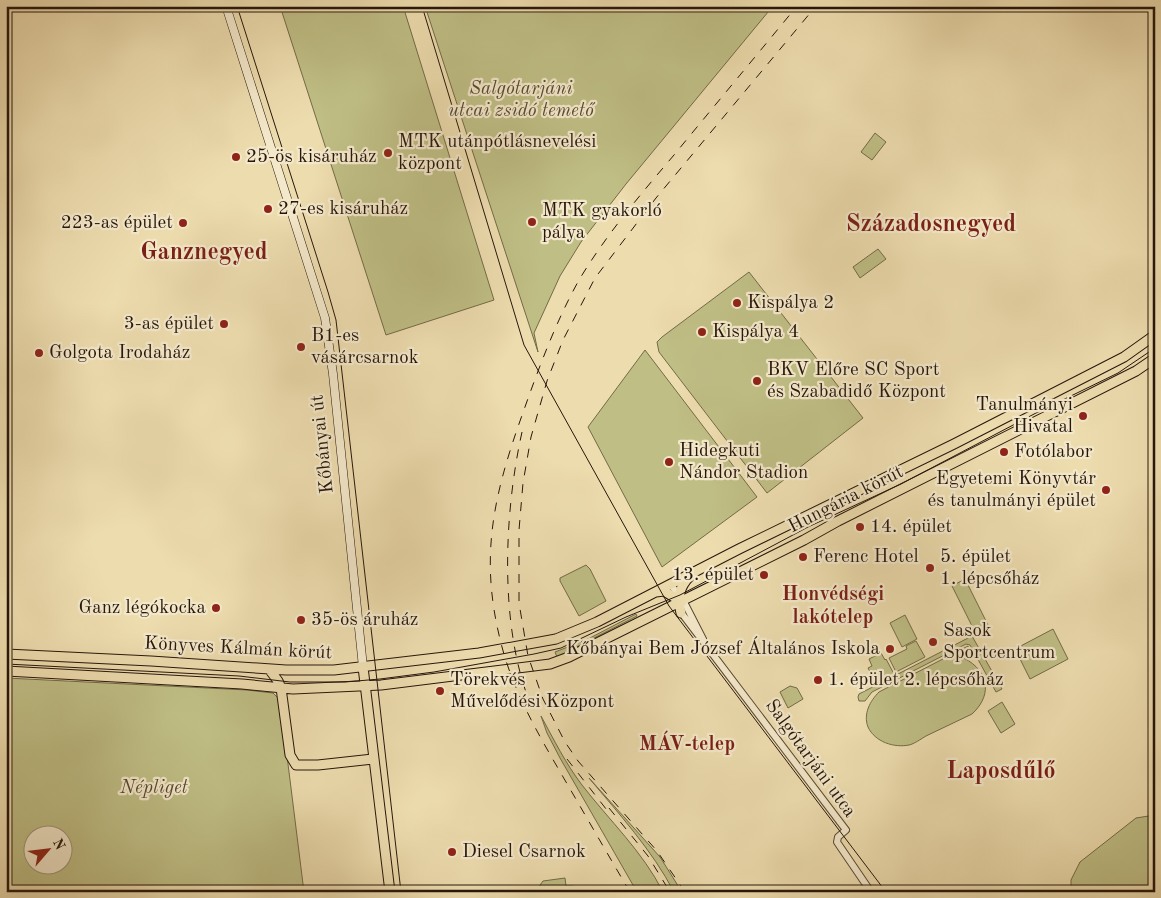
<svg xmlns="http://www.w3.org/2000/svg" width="1161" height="898" viewBox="0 0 1161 898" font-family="'Old Standard TT',serif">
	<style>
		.green { fill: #bfbe85; stroke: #736a48; fill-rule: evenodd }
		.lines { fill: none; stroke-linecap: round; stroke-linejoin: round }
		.tertiary-casing { stroke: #584834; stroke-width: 8 }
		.secondary-casing { stroke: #27160c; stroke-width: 9 }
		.primary-casing { stroke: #27160c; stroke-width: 11 }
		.tertiary { stroke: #f3e8ca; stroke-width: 6 }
		.secondary { stroke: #f3e8ca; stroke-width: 8 }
		.primary { stroke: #eddcae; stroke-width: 9 }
		.tram { stroke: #27160c; stroke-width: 1 }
		.rail { stroke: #27160c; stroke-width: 1; stroke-dasharray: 9 9; stroke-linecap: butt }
		.poi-dot { fill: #8f2418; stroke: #f3e8ca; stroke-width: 2 }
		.labels { text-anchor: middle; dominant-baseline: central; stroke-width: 4.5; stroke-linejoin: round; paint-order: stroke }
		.park-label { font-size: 19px; font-style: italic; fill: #554830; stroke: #f3e8ca }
		.poi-label { font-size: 19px; fill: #27160c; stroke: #f3e8ca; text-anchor: start }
		.street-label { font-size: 19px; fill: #27160c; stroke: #f3e8ca }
		.neighbourhood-label { font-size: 20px; font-weight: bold; fill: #7a1f14; stroke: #f3e8ca }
		.district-label { font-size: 24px; font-weight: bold; fill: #7a1f14; stroke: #f3e8ca }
	</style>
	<rect width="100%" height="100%" fill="#eddcae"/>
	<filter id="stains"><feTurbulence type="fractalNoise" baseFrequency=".004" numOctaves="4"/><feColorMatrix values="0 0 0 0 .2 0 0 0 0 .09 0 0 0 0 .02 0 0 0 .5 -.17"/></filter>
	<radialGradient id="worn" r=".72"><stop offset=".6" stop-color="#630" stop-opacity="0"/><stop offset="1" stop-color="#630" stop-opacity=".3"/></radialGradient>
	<path class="green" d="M280 6H403L494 300 386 335Z
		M425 6H773L626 184 581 242 560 276 534 333 538 352Z
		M875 133 886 142 872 160 861 152Z
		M878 249 886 259 860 278 853 267Z
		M749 272 863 418 767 493 659 352 657 342 662 337Z
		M645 350 757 497 662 567 588 427Z
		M586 565 590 569 606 601 579 616 560 581V578Z
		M965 579 988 625 975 632 952 586Z
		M636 614 637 616 557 657 555 652 588 639Z
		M905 615 917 639 902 647 890 623Z
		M1053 629 1068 659 1030 679 1015 649Z
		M972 636 1002 689 996 692 970 645 966 644 872 692 865 701H859L858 697 859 694Z
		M916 641 925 657 896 672 889 658 907 649 906 646Z
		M968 646 970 650 959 656C987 667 995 693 972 714 957 721 941 729 926 736 921 739 914 744 909 745 894 748 875 742 868 727 863 714 870 701 879 692Z
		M881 653 885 660 886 659 894 674 876 683 868 668 872 666 869 659Z
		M6 678 247 690 273 693 280 700 304 892H6ZM32 836H62V866H32Z
		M790 686 797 688 803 699 788 708 780 692Z
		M1002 702 1015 724 1001 733 988 711Z
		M541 716C554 740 566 764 582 785 609 820 643 852 663 892H637L560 758 547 733Z
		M589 778 660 857 682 892H674C652 850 619 814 589 778Z
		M1155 815V886L1148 892H1071V880L1080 862 1136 818Z
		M565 878 566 886H573L574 892H535L543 881Z"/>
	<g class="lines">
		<defs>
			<path id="tertiary" d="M670 584 683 600 703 639
				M680 611 846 830 838 837 837 842 871 892"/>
			<path id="secondary" d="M226 6 325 318 333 374 363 667"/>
			<path id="primary" d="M656 592 664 591 682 602
				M681 613C677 598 679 587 690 576
				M6 654 151 661 286 670H334L479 653 556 639 597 622 739 549 954 444 1124 357 1155 335
				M363 667 390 892
				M269 669 278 681 281 688 290 755 296 765H318L373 759
				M6 671 242 684 293 689 381 685 550 664 569 657 804 540 838 521 1136 371 1155 358"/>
		</defs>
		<use href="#tertiary" class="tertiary-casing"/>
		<use href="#secondary" class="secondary-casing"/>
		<use href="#primary" class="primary-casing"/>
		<use href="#tertiary" class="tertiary"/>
		<use href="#secondary" class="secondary"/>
		<use href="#primary" class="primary"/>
		<path class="tram" d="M237 6 328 292 336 320 401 892
			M422 6 524 345 669 606 886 892
			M6 664 239 676 290 682H345L380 679 434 672 534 654 561 648 626 617 680 595 808 527 901 484 1036 413 1118 373 1155 348"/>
		<path class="rail" d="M522 432C504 513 499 625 530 703
			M567 759 610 814
			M609 808 648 856 670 892
			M630 892C608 855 587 818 566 782 540 737 512 691 500 639 480 558 493 498 520 421 537 373 554 325 579 280 606 235 640 195 674 155 715 105 756 56 797 6
			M685 892 657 851 578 761 565 742 543 699 528 656 519 603V530L523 483 531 437 547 381 563 340 595 278 656 198 816 6"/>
	</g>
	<g class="poi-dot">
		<circle cx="388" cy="153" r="5"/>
		<circle cx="236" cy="157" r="5"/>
		<circle cx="268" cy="209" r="5"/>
		<circle cx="532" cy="222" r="5"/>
		<circle cx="183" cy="223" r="5"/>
		<circle cx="737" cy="303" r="5"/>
		<circle cx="224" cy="324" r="5"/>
		<circle cx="702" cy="332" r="5"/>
		<circle cx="301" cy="347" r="5"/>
		<circle cx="39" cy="353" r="5"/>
		<circle cx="757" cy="381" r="5"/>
		<circle cx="1083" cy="416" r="5"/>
		<circle cx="1004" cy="452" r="5"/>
		<circle cx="669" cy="462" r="5"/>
		<circle cx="1106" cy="490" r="5"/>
		<circle cx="860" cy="527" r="5"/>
		<circle cx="803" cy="557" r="5"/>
		<circle cx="930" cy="568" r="5"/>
		<circle cx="764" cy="575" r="5"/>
		<circle cx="216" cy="608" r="5"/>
		<circle cx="301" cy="620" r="5"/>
		<circle cx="933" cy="642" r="5"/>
		<circle cx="890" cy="649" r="5"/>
		<circle cx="818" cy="680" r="5"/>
		<circle cx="440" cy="691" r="5"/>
		<circle cx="452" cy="852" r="5"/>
	</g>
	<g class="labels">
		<g class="park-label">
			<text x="521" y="89">Salgótarjáni<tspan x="521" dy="22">utcai zsidó temető</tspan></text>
			<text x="154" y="788">Népliget</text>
		</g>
		<g class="poi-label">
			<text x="398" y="142">MTK utánpótlásnevelési<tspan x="398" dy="22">központ</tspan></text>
			<text x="246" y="157">25-ös kisáruház</text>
			<text x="278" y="209">27-es kisáruház</text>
			<text x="542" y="211">MTK gyakorló<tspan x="542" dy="22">pálya</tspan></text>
			<text x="173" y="223" text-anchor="end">223-as épület</text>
			<text x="747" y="303">Kispálya 2</text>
			<text x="214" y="324" text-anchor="end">3-as épület</text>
			<text x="712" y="332">Kispálya 4</text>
			<text x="311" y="336">B1-es<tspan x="311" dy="22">vásárcsarnok</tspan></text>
			<text x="49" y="353">Golgota Irodaház</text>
			<text x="767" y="370">BKV Előre SC Sport<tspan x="767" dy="22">és Szabadidő Központ</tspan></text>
			<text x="1073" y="405" text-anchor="end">Tanulmányi<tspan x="1073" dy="22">Hivatal</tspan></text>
			<text x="679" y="451">Hidegkuti<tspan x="679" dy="22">Nándor Stadion</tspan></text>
			<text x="1014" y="452">Fotólabor</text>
			<text x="1096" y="479" text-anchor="end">Egyetemi Könyvtár<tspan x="1096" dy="22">és tanulmányi épület</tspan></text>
			<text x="870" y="527">14. épület</text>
			<text x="813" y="557">Ferenc Hotel</text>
			<text x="940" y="557">5. épület<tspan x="940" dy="22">1. lépcsőház</tspan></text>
			<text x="754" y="575" text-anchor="end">13. épület</text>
			<text x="206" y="608" text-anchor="end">Ganz légókocka</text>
			<text x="311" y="620">35-ös áruház</text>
			<text x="943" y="631">Sasok<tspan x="943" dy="22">Sportcentrum</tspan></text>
			<text x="880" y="649" text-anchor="end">Kőbányai Bem József Általános Iskola</text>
			<text x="450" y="680">Törekvés<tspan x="450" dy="22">Művelődési Központ</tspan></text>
			<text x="828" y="680">1. épület 2. lépcsőház</text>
			<text x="462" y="852">Diesel Csarnok</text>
		</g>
		<g class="street-label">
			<text transform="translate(323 444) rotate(-96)">Kőbányai út</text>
			<text transform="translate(846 500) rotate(-27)">Hungária körút</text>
			<text transform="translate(238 649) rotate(3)">Könyves Kálmán körút</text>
			<text transform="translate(810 759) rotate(54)">Salgótarjáni utca</text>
		</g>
		<g class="neighbourhood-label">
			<text x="833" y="595">Honvédségi<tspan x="833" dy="23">lakótelep</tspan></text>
			<text x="687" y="745">MÁV-telep</text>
		</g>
		<g class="district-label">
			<text x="931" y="225">Századosnegyed</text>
			<text x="204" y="253">Ganznegyed</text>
			<text x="1001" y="772">Laposdűlő</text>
		</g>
	</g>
	<rect width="1161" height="898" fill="none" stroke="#eddcae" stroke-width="25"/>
	<rect x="8" y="8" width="1146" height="883" fill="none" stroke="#27160c" stroke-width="2.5"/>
	<rect x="12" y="12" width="1136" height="873" fill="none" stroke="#27160c"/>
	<g transform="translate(48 850) rotate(62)"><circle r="24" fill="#f3e8ca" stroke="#a1947e"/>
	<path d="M0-4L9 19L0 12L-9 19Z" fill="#8f2418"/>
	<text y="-8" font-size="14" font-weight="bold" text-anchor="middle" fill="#27160c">N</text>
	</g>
	<rect width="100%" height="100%" filter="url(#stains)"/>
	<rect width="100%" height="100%" fill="url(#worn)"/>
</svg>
